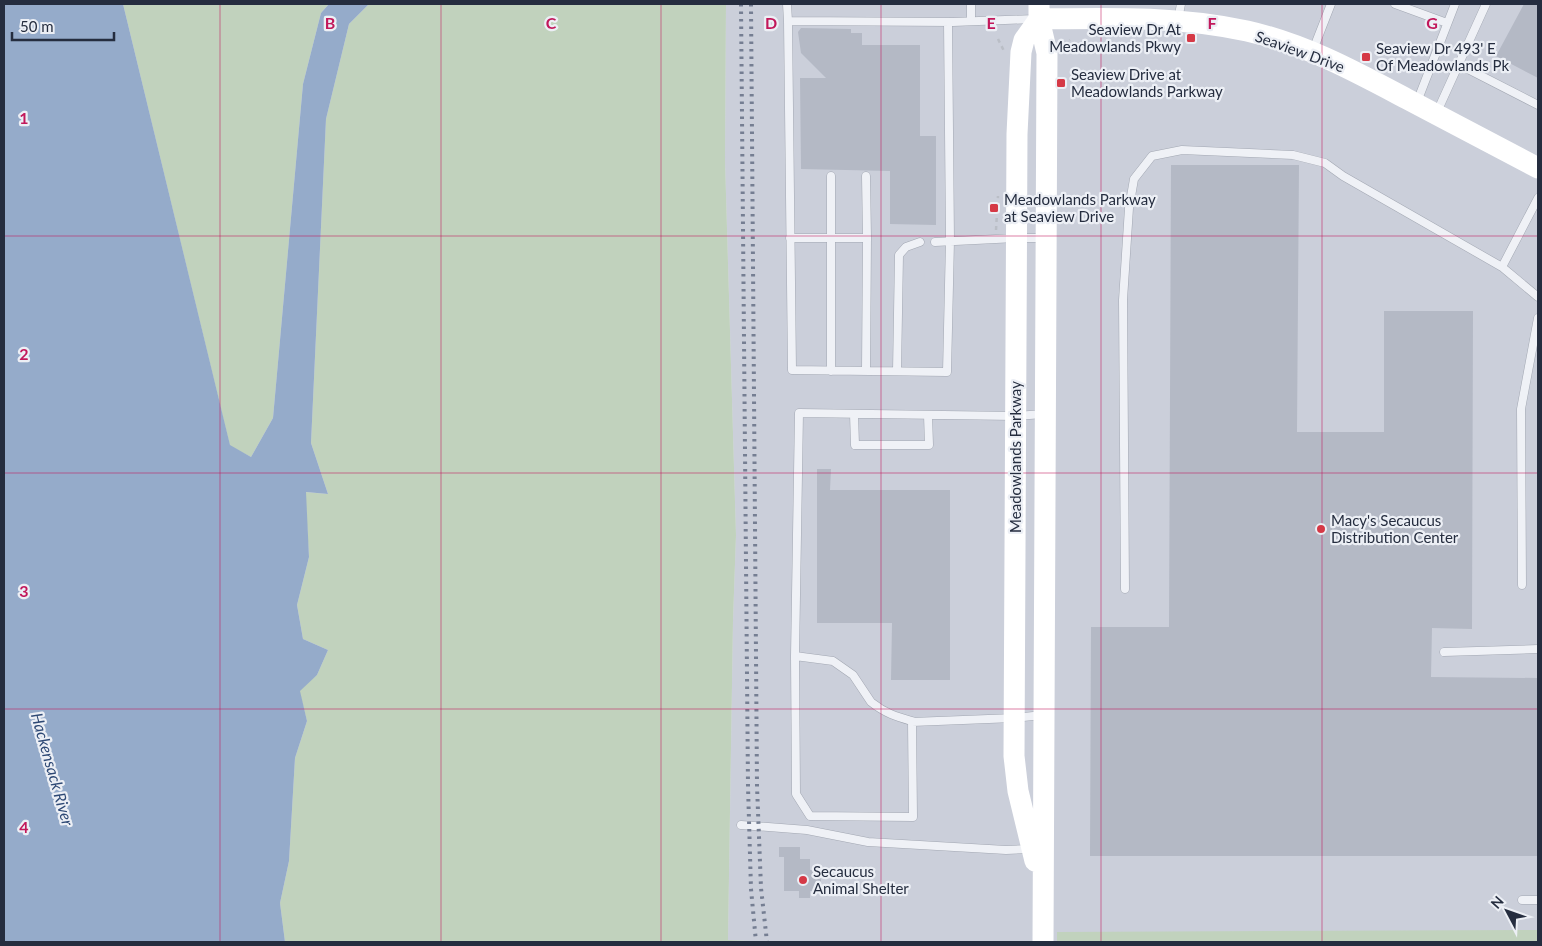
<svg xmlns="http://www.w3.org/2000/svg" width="1542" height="946" viewBox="0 0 1542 946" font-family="Lato,sans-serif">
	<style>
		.built { fill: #cbcfda }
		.green { fill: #c1d2bd }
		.water { fill: #95abca }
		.building { fill: #b4b9c5 }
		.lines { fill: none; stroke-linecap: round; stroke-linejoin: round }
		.lane-casing { stroke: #a2a7b2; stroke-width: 9 }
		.path { stroke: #babec6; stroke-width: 2.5; stroke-dasharray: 4 4; stroke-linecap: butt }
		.lane { stroke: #eff1f6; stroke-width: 8 }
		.secondary { stroke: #fff; stroke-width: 21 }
		.rail { stroke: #757e92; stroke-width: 4; stroke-dasharray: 2.5 5; stroke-linecap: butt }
		.grid { fill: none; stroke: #c2185b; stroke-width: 1; stroke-opacity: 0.55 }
		.poi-dot { fill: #d53946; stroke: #eceff5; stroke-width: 2 }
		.labels { text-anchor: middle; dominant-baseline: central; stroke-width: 4.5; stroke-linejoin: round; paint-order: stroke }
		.poi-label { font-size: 15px; fill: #252d3f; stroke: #eceff5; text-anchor: start }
		.street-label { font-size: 15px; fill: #252d3f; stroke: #eceff5 }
		.water-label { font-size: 16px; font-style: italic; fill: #2e4975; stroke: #eceff5 }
		.grid-label { font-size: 16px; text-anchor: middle; font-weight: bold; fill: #c2185b; stroke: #eceff5; stroke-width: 4.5; stroke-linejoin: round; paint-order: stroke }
	</style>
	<rect width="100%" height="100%" fill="#dde0e8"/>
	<path class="built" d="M726 4H1538V942H770L728 940 733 621 736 535 725 160Z"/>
	<path class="green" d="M123 4H329L321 13 303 84 273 418 251 457 230 446Z
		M369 4H726L725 160 736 535 733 621 728 940 770 942H285L280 903 289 861 295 758 307 721 299 690 317 675 328 650 303 639 297 605 309 557 305 492 328 494 311 443 326 119 349 24Z
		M1538 930V942H1057V932Z"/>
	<path class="water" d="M4 4H123L230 445 251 457 273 418 303 84 321 13 329 4H369L349 24 326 119 311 443 328 494 306 492 309 557 297 605 303 639 328 650 317 675 300 691 307 721 295 758 289 861 280 903 285 942H4Z"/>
	<path class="building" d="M1524 4H1538V78L1496 56Z
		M801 28 851 29V33H862V45H920V136H936V225L890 224V171L801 169 800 78H826L801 53 798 32Z
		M1171 165H1299L1297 432H1384V311H1473L1472 629 1432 628 1431 677 1538 678V856H1090L1091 627H1169Z
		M817 469H831L830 490H950V680H891L892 623H817Z
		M779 847H800V859H810V870H821V891H810V898H799V891H784V857H779Z"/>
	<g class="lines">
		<defs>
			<path id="lane" d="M787 4 788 21 953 22 1035 19
				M1395 4 1447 23
				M1178 20 1181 4
				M788 21 792 370 947 372 950 241 948 22
				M971 21V4
				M1313 50 1331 4
				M1458 64 1538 105
				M1417 102 1455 4
				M1437 112 1486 4
				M831 176V371
				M866 176 867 238
				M790 238H867L866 371
				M935 242 1016 238H1045
				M1502 267 1538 297
				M897 371 899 255 906 247 920 242
				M854 414 855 445H929L928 415
				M1522 585 1521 409 1538 318
				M1125 589 1123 300 1129 208 1134 179 1152 156 1182 150 1293 155 1325 163 1343 176 1502 267 1538 198
				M1444 652 1538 649
				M795 656 833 661 853 675 871 702C886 714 898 717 915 722
				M1043 715 1014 718 912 722 913 817 810 816 796 794 795 656 799 413 1015 416 1043 414
				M741 825 807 830 868 842 1006 850 1030 849
				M1522 900H1538"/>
		</defs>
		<use href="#lane" class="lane-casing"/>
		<path class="path" d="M998 39 1004 51
			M1063 45 1070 40
			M996 230 998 196"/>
		<use href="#lane" class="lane"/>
		<path class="secondary" d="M1039 4V19L1047 53 1043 942
			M1039 19C1110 18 1178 16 1247 31 1305 44 1356 72 1407 99 1451 122 1495 145 1538 168
			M1035 861 1018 791 1014 756 1017 134 1021 52 1024 40 1039 19"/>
		<path class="rail" d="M741 4 748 786 751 889 756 942
			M751 4 757 786 761 888 767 942"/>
	</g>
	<path class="grid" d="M220 4V942M441 4V942M661 4V942M881 4V942M1101 4V942M1322 4V942M4 236H1538M4 473H1538M4 709H1538"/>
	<g class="poi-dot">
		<rect x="1186" y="33" width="10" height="10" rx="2.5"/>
		<rect x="1361" y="52" width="10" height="10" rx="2.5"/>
		<rect x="1056" y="78" width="10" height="10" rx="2.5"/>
		<rect x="989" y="203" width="10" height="10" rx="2.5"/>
		<circle cx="1321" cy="529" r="5"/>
		<circle cx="803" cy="880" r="5"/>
	</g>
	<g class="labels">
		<g class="poi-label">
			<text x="1181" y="29" text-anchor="end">Seaview Dr At<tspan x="1181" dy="17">Meadowlands Pkwy</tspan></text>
			<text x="1376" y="48">Seaview Dr 493' E<tspan x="1376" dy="17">Of Meadowlands Pk</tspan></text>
			<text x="1071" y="74">Seaview Drive at<tspan x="1071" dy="17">Meadowlands Parkway</tspan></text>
			<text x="1004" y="199">Meadowlands Parkway<tspan x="1004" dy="17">at Seaview Drive</tspan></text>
			<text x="1331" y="520">Macy's Secaucus<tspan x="1331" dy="17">Distribution Center</tspan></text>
			<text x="813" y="871">Secaucus<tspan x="813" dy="17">Animal Shelter</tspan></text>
		</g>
		<g class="street-label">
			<text transform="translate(1300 51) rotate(20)">Seaview Drive</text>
			<text transform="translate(1015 457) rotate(-90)">Meadowlands Parkway</text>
		</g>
		<g class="water-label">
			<text transform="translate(53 769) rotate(74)">Hackensack River</text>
		</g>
	</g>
	<g class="grid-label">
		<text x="330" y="29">B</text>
		<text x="551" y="29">C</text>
		<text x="771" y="29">D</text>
		<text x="991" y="29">E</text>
		<text x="1212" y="29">F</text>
		<text x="1432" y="29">G</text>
		<text x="24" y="124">1</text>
		<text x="24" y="360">2</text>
		<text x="24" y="597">3</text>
		<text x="24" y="833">4</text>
	</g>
	<rect width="1542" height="946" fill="none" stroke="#252d3f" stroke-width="10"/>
	<g transform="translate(1507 911) rotate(311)" stroke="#eceff5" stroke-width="4" paint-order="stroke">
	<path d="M0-4L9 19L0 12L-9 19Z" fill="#252d3f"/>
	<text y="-8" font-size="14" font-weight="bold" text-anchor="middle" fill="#252d3f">N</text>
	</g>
	<path d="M12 32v8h102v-8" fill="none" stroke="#252d3f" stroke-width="2.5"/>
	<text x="20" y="32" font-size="15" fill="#252d3f" stroke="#eceff5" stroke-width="4" paint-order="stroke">50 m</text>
</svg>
